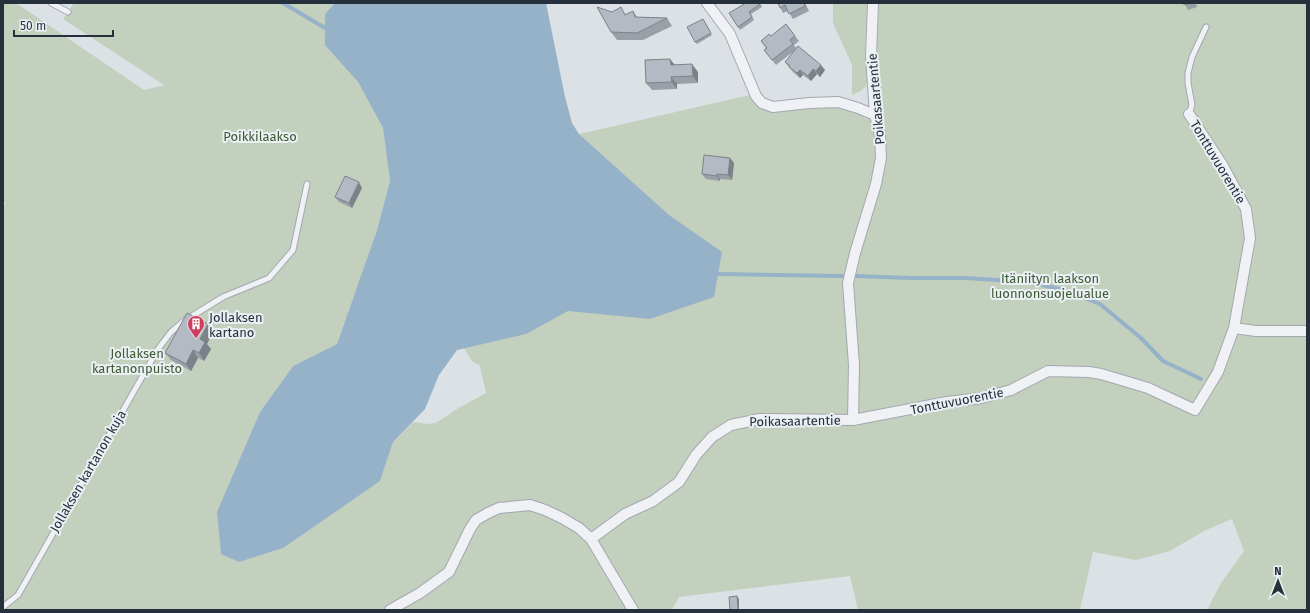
<svg xmlns="http://www.w3.org/2000/svg" width="1310" height="613" viewBox="0 0 1310 613" font-family="'Fira Sans',sans-serif">
	<style>
		.green { fill: #c3d0bd }
		.water { fill: #96b2c8 }
		.lines { fill: none; stroke-linecap: round; stroke-linejoin: round }
		.stream { stroke: #96b2c8; stroke-width: 4 }
		.service-casing { stroke: #a2a8b0; stroke-width: 7 }
		.minor-casing { stroke: #a2a8b0; stroke-width: 12 }
		.service { stroke: #eff1f5; stroke-width: 5 }
		.minor { stroke: #eff1f5; stroke-width: 10 }
		.wall { fill: #9aa0a8 }
		.shaded-wall { fill: #7d8288 }
		.building { fill: #b3bac3; stroke: #7d8288 }
		.labels { text-anchor: middle; dominant-baseline: central; stroke-width: 4; stroke-linejoin: round; paint-order: stroke }
		.street-label { font-size: 13px; fill: #26303d; stroke: #ebf0f4 }
		.park-label { font-size: 13px; fill: #3d5933; stroke: #ebf0f4 }
		.poi-label { font-size: 13px; fill: #26303d; stroke: #ebf0f4; text-anchor: start }
	</style>
	<rect width="100%" height="100%" fill="#dce1e6"/>
	<path class="green" d="M3 3H16L144 90 164 85 63 19 74 3H335L325 14V44L358 82 383 128 390 181 377 230 337 344 293 366 260 412 245 450 380 481 393 442 413 422 426 424 436 423 457 409 486 393 480 366 472 361 464 348 457 350 653 201 579 134 750 95 754 103 774 110 837 105 854 109 866 119 882 115 876 74 879 3H1307V610H1207L1221 583 1244 551 1232 519 1204 531 1170 551 1136 560 1093 552 1080 610H858L850 576 679 597 672 610H3V206L6 203 3 201Z
		M833 3H867L865 60 867 80 866 86 861 91 852 95V65L833 23Z"/>
	<path class="water" d="M335 3H546L565 97 572 123 579 134 669 215 722 252 714 297 650 319 568 311 526 334 457 350 439 375 425 409 393 442 380 481 283 548 239 562 221 554 217 512 260 412 293 366 337 344 377 230 390 181 383 128 358 82 325 45V14Z"/>
	<g class="lines">
		<path class="stream" d="M283 3 325 28
			M718 274 842 276
			M856 276 910 278H965L1029 282 1064 290 1100 304 1141 338 1163 361 1201 379"/>
		<defs>
			<path id="service" d="M51 3 68 12
				M1189 114 1192 105 1188 83V73L1192 57 1206 27
				M3 607 18 595 158 349 171 332 184 321 223 297 269 278 293 250 307 184"/>
			<path id="minor" d="M707 3 730 34 756 96 762 103 773 107 809 103 838 102 858 108 875 115
				M1189 114 1223 166 1246 209 1250 238 1234 328
				M853 420 947 402 981 398 1011 390 1048 371 1089 372 1101 374 1148 388 1195 410 1218 372 1234 328 1256 331H1307
				M591 539 625 514 653 501 679 482 696 455 712 437 731 425 760 419 853 420 854 365 848 283 855 253 876 184 881 158 880 135 875 115 871 56 873 3
				M390 610 420 593 449 572 470 529 476 520 488 513 499 508 530 505 545 510 562 518 579 528 591 539 633 610"/>
		</defs>
		<use href="#service" class="service-casing"/>
		<use href="#minor" class="minor-casing"/>
		<use href="#service" class="service"/>
		<use href="#minor" class="minor"/>
	</g>
	<path class="wall" d="M760 3 762 7 751 14 754 20 740 30 729 13Z
		M778 3H805L809 11 793 19 788 11 783 13Z
		M1182 3H1196L1197 7 1188 10 1185 4 1183 5Z
		M633 11 637 17 667 18 672 26 643 40H617L611 32 612 12 626 14Z
		M704 21 712 35 697 44 695 42Z
		M795 36 799 41 794 45 796 48 825 70 820 77 817 74 811 81 803 75 800 78 793 72 785 62 794 51 776 65 764 50 766 48 761 41Z
		M670 59 675 65 698 72V83L677 84V89L652 90 646 83Z
		M730 158 734 163 732 180 720 179V181L706 179 702 174Z
		M362 188 352 208 339 202 335 197Z
		M213 332 207 344 211 349 204 361 198 358 191 371 171 360 165 353Z"/>
	<path class="shaded-wall" d="M670 59 675 66 671 65Z
		M692 64 698 72V83L693 76Z
		M821 65 825 70 820 77 816 71Z
		M813 69 817 74 811 81 808 76Z
		M800 70 803 75 800 78 797 73Z
		M671 77 677 84V89L672 82Z
		M730 158 734 163 732 180 728 175Z
		M717 174 720 179V181L717 176Z
		M359 182 362 188 352 208 349 203Z
		M208 324 213 332 207 344 211 349 204 361 199 353 200 339Z
		M193 350 198 358 191 371 186 364Z
		M737 596 739 599V610H738Z"/>
	<path class="building" d="M746 3H760V4L749 12 752 17 738 27 729 13Z
		M778 3H804L805 6 789 14 785 5 780 8Z
		M1184 3H1190L1185 5Z
		M597 7 612 12 621 7 625 15 633 11 635 17 667 18 637 33 611 32Z
		M703 19 711 33 695 42 687 27Z
		M786 24 795 36 790 40 793 44 772 60 764 50 767 48 761 41 769 34 771 36Z
		M798 46 821 65 816 71 813 69 808 76 800 70 797 73 789 67 790 66 785 62Z
		M670 59 671 65 692 64 693 76 671 77 672 82 646 83 645 60Z
		M704 155 730 158 728 175 717 174V176L702 174Z
		M345 176 359 182 349 203 335 197Z
		M187 313 208 324 200 339 205 342 199 353 193 350 186 364 165 353Z
		M737 596 738 610H730L729 597Z"/>
	<defs>
		<symbol id="building-pin" viewBox="-11 -11 22 30"><path d="M0 17L-7.5 6A9.5 9.5 0 1 1 7.5 6Z" fill="#cf3e5f" stroke="#ebf0f4"/><path d="M-4-6H4V6H1V3H-1V6H-4ZM-2.5-4.3h1.7v1.8h-1.7ZM.8-4.3h1.7v1.8H.8ZM-2.5-1h1.7V.8h-1.7ZM.8-1h1.7V.8H.8Z" fill="#fff"/></symbol>
	</defs>
	<g fill-rule="evenodd">
		<use href="#building-pin" x="186" y="314" width="20" height="27"/>
	</g>
	<g class="labels">
		<g class="street-label">
			<text transform="translate(876 99) rotate(-95)">Poikasaartentie</text>
			<text transform="translate(1218 162) rotate(59)">Tonttuvuorentie</text>
			<text transform="translate(957 401) rotate(-11)">Tonttuvuorentie</text>
			<text transform="translate(795 421) rotate(-1)">Poikasaartentie</text>
			<text transform="translate(88 471) rotate(-60)">Jollaksen kartanon kuja</text>
		</g>
		<g class="park-label">
			<text x="260" y="136">Poikkilaakso</text>
			<text x="1050" y="278">Itäniityn laakson<tspan x="1050" dy="15">luonnonsuojelualue</tspan></text>
			<text x="137" y="353">Jollaksen<tspan x="137" dy="15">kartanonpuisto</tspan></text>
		</g>
		<g class="poi-label">
			<text x="209" y="317">Jollaksen<tspan x="209" dy="15">kartano</tspan></text>
		</g>
	</g>
	<rect width="1310" height="613" fill="none" stroke="#26303d" stroke-width="8"/>
	<g transform="translate(1278 581)" stroke="#ebf0f4" stroke-width="3" paint-order="stroke">
	<path d="M0-3L7 15L0 10L-7 15Z" fill="#26303d"/>
	<text y="-6" font-size="11" font-weight="bold" text-anchor="middle" fill="#26303d">N</text>
	</g>
	<path d="M14 30v6h99v-6" fill="none" stroke="#26303d" stroke-width="2"/>
	<text x="20" y="30" font-size="12" fill="#26303d" stroke="#ebf0f4" stroke-width="3" paint-order="stroke">50 m</text>
</svg>
